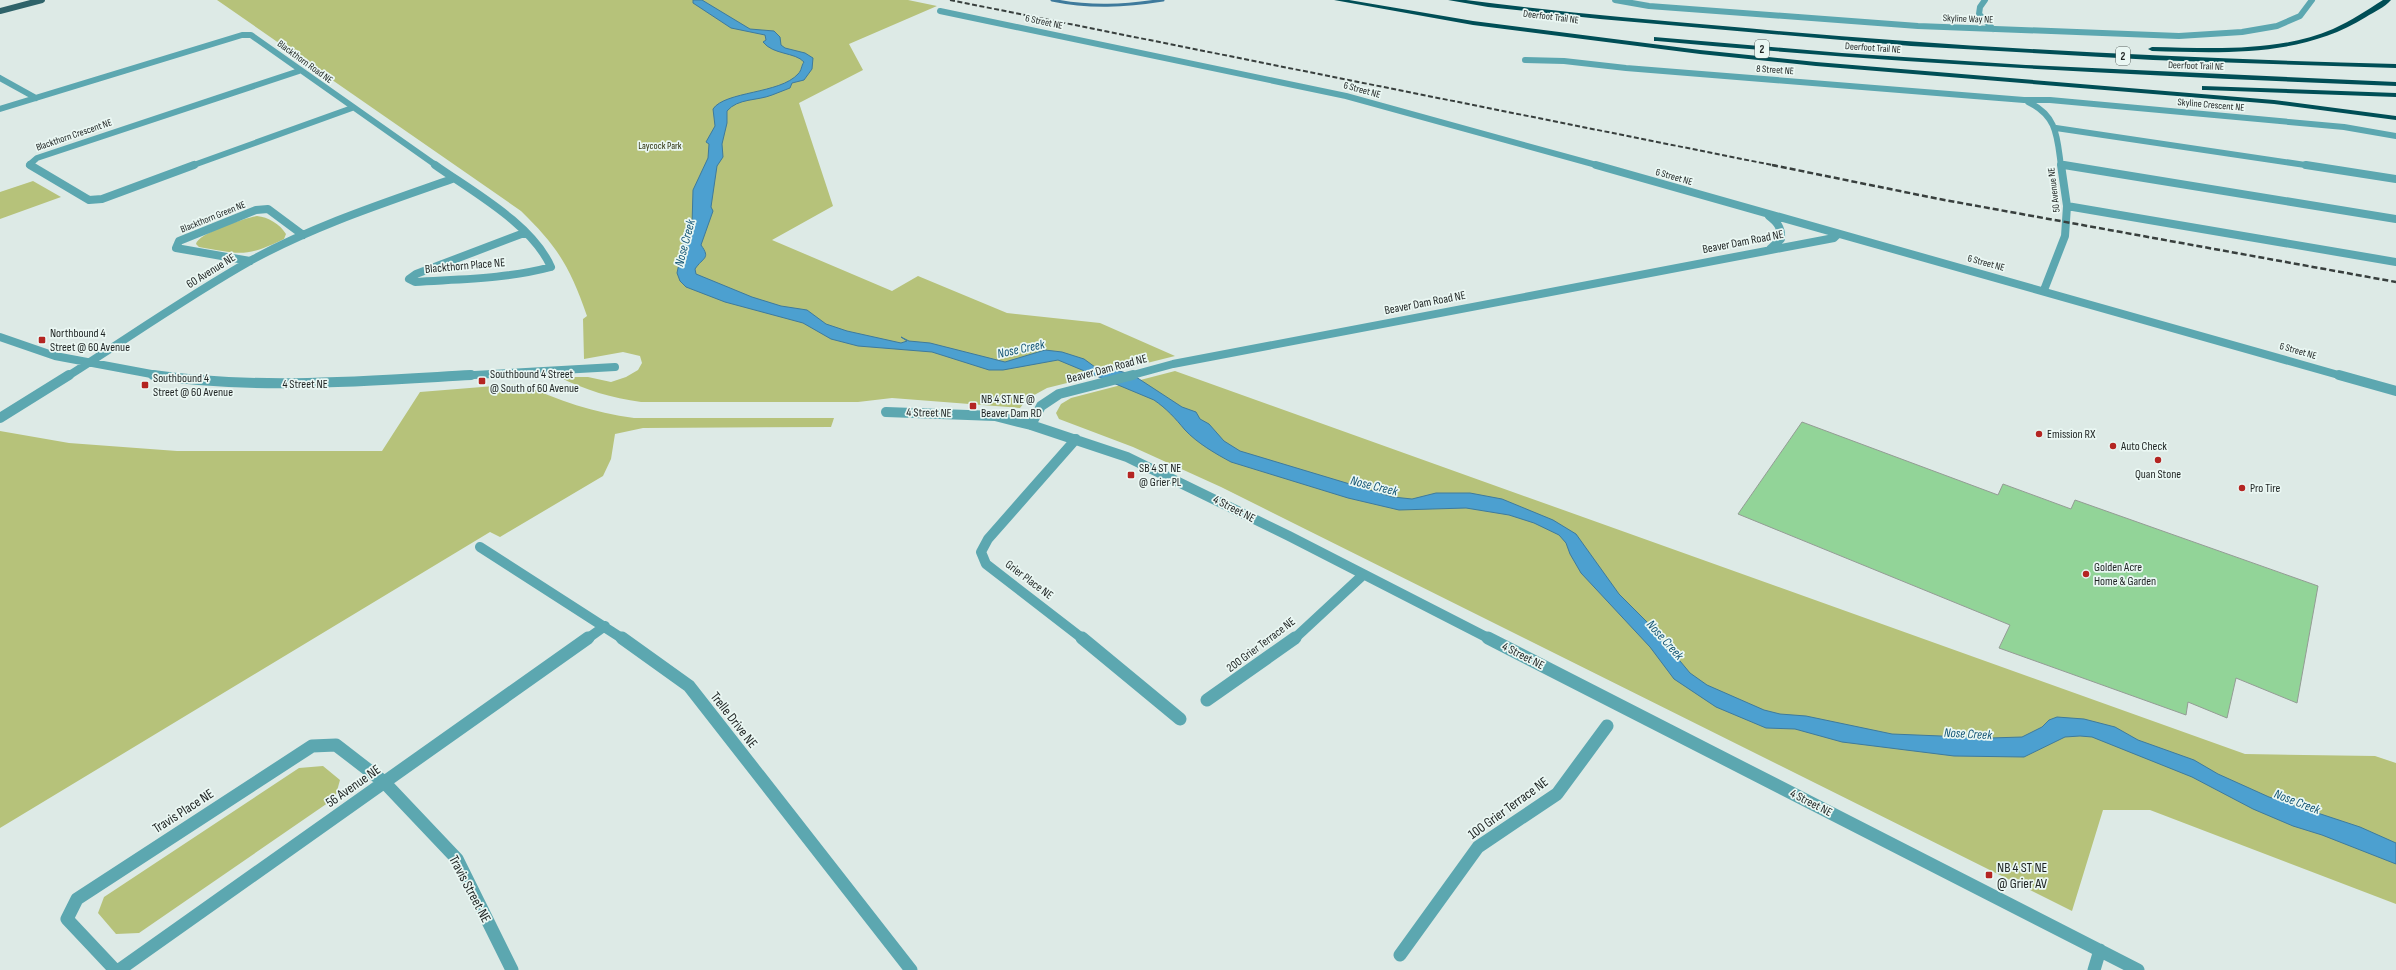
<svg xmlns="http://www.w3.org/2000/svg" width="2396" height="970" viewBox="0 0 2396 970" font-family="'Sofia Sans Condensed',sans-serif">
	<style>
		.green { fill: #b6c27a }
		.water { fill: #4ca0d0; stroke: #3e7a9c }
		.lines { fill: none; stroke-linecap: round; stroke-linejoin: round }
		.stream { stroke: #3e7a9c; stroke-width: 3 }
		.building { fill: #92d498; stroke: #939c94 }
		.minor-far3 { stroke: #5ca7b0; stroke-width: 6 }
		.minor-far2 { stroke: #5ca7b0; stroke-width: 8 }
		.minor-far1 { stroke: #5ca7b0; stroke-width: 10 }
		.minor { stroke: #5ca7b0; stroke-width: 13 }
		.major { stroke: #2f636a; stroke-width: 6 }
		.highway { fill: #004e56; fill-rule: evenodd }
		.rail-far1 { stroke: #383f3d; stroke-width: 2; stroke-dasharray: 5 2.5; stroke-linecap: butt }
		.rail { stroke: #383f3d; stroke-width: 2.5; stroke-dasharray: 6 3; stroke-linecap: butt }
		.poi-dot { fill: #b42522; stroke: #eaf7f3; stroke-width: 1.5 }
		.labels { text-anchor: middle; dominant-baseline: central; stroke-width: 3.5; stroke-linejoin: round; paint-order: stroke }
		.far-street-label { font-size: 10px; fill: #1e2322; stroke: #eaf7f3 }
		.far-park-label { font-size: 10px; fill: #292e0a; stroke: #eaf7f3 }
		.shield { fill: #eaf7f3; stroke: #5b6361; stroke-width: 1 }
		.shield-label { font-size: 11px; font-weight: bold; fill: #1e2322 }
		.street-label { font-size: 12px; fill: #1e2322; stroke: #eaf7f3 }
		.poi-label { font-size: 12px; fill: #1e2322; stroke: #eaf7f3; text-anchor: start }
		.water-label { font-size: 13px; font-style: italic; fill: #145575; stroke: #eaf7f3 }
		.near-street-label { font-size: 14px; fill: #1e2322; stroke: #eaf7f3 }
		.near-poi-label { font-size: 14px; fill: #1e2322; stroke: #eaf7f3; text-anchor: start }
	</style>
	<rect width="100%" height="100%" fill="#ddeae6"/>
	<path class="green" d="M217 0H908L937 6 849 44 863 70 799 103 833 206 772 240 892 291 918 276 1007 313 1100 323 1175 356 1047 388 1027 399 1020 408 892 398 858 402H641C612 398 585 390 559 377H588L611 382 626 377 638 370 642 363 640 356 623 352 584 359 583 319 587 316C570 267 558 247 521 211Z
		M33 181 61 197 0 219V192Z
		M257 216C268 217 280 224 286 234L284 239C245 258 240 254 199 247L196 244C198 233 245 218 257 216Z
		M1175 371 2245 754 2375 756 2396 763V904L2150 810H2103L2072 911 1221 487 1133 447 1059 419 1056 413 1061 404 1071 398Z
		M521 384C558 400 594 413 634 418H834L831 427 643 428 615 434 611 459 603 476 500 537 490 532 0 828V431L69 443 177 451H382L420 392Z
		M323 766 340 780 335 798 139 933 116 934 98 913 104 897 299 768Z"/>
	<path class="water" d="M693 0H702L750 29 774 31 780 37 781 45 785 48 805 53 813 58 812 69 804 80 792 83 790 88C784 90 778 93 772 95 757 101 738 98 727 111V123L722 144 723 157 717 166 711 207 713 211 701 245C711 259 703 257 695 269L696 274 752 297 781 306 807 310 826 324 847 331 901 343 907 341 901 337 909 341 930 343 1005 362 1045 350 1062 352 1084 359 1095 367 1116 370 1133 375 1182 407 1196 412 1200 419 1209 424 1224 441 1240 451 1393 497 1412 499 1436 493H1470L1502 499 1553 520 1576 534 1619 594 1651 626 1690 673 1707 685 1764 710 1780 714 1806 716 1892 734 1990 738 2022 737 2042 727 2049 720 2057 717 2084 719 2115 727 2138 740 2194 760 2218 774 2269 797 2360 827 2396 843V864L2322 835 2293 826 2253 809 2192 777 2092 737 2080 736 2065 737 2024 757 1954 756 1842 742 1795 729 1766 728 1716 707 1674 679 1650 647 1581 573 1570 554 1566 543 1559 535 1534 523 1509 515 1466 508 1399 510 1348 498 1231 462C1216 454 1197 443 1185 430 1175 418 1167 409 1154 400L1058 360 1003 370H989L932 352 858 346 831 339 803 323 725 302 686 287 680 281 677 273 683 244 692 225 693 190 708 158 709 144 706 142 715 126 713 109C725 91 780 94 798 74 802 70 801 66 804 62 795 52 773 55 763 42L766 40 765 35 731 28 693 3Z"/>
	<g class="lines">
		<path class="stream" d="M1052 0C1090 8 1125 6 1163 0"/>
	</g>
	<path class="building" d="M1802 422 1998 495 2003 484 2071 509 2075 500 2318 586 2297 703 2236 678 2227 718 2188 702 2186 715 1999 648 2010 625 1738 514Z"/>
	<g class="lines">
		<path class="minor-far3" d="M1615 0 1649 6 1918 26 2179 36 2242 32 2277 26 2300 16 2312 0
			M1985 0 1980 7 1979 14 1993 29
			M940 11 1346 96 1600 166
			M1525 60 1564 61 1626 68 2024 100H2050L2344 127 2396 136
			M0 78 36 98
			M2028 102C2058 116 2057 138 2061 166
			M0 109 242 35H251L437 166
			M2056 128 2312 166
			M2061 165 2070 166
			M31 166 29 165 37 158 299 71
			M191 166 352 108"/>
		<path class="minor-far2" d="M30 165 89 200 102 199 194 165
			M435 165C473 192 532 224 551 267 506 279 461 279 415 282L409 279 416 274 524 233
			M1596 165 2342 376
			M2064 165 2396 219
			M2306 165 2396 179
			M2067 206 2396 262
			M1769 216C1777 222 1782 228 1781 239L1770 249
			M250 261 176 248 179 241 256 210 268 209 303 235
			M2044 290 2065 236 2067 206 2061 165
			M0 337 55 356 162 376
			M68 376C128 338 188 296 250 261 313 226 384 203 452 179
			M456 376 615 367
			M1129 376 1173 364 1834 238 1838 234"/>
		<path class="minor-far1" d="M153 375C258 390 366 381 471 375
			M2339 375 2396 391
			M886 412 995 416 1031 425 1127 457 1289 536 1490 639
			M0 418 69 375
			M1031 425 1041 406 1059 394 1133 375
			M1076 439 988 539 981 552 986 564 1083 639
			M480 547 623 639
			M587 639 605 626
			M1294 639 1363 575"/>
		<path class="minor" d="M622 638 689 686 911 970
			M1082 638 1180 719
			M1488 638 2138 970
			M1207 700 1295 638
			M1400 955 1478 847 1557 794 1607 726
			M115 970 67 919 77 899 312 746 336 745 384 782 457 859 512 970
			M119 970 588 638
			M2094 970 2100 950"/>
		<path class="major" d="M0 11 42 0"/>
		<path class="highway" d="M1334 0H1349L1473 21 1700 50 1816 62 2274 100 2396 116V120L2274 104 1816 66 1700 54 1473 25Z
			M1448 0H1466C1551 11 1637 19 1723 26 1947 47 2171 58 2396 64V68L2153 60 1911 46 1600 19 1488 7Z
			M2383 0H2391C2385 7 2374 12 2366 17 2302 57 2225 53 2152 51L2148 49 2152 47C2211 48 2277 53 2333 29 2351 21 2367 10 2383 0Z
			M1654 37 1842 53 2026 65 2396 82V86C2149 76 1903 64 1657 41H1654Z
			M2202 86 2396 93V97L2205 90H2202Z"/>
		<path class="rail-far1" d="M950 0 1777 166"/>
		<path class="rail" d="M1772 165 1939 199 2396 282"/>
	</g>
	<g class="poi-dot">
		<rect x="38" y="336" width="8" height="8" rx="2"/>
		<rect x="478" y="377" width="8" height="8" rx="2"/>
		<rect x="141" y="381" width="8" height="8" rx="2"/>
		<rect x="969" y="402" width="8" height="8" rx="2"/>
		<circle cx="2039" cy="434" r="4"/>
		<circle cx="2113" cy="446" r="4"/>
		<circle cx="2158" cy="460" r="4"/>
		<rect x="1127" y="471" width="8" height="8" rx="2"/>
		<circle cx="2242" cy="488" r="4"/>
		<circle cx="2086" cy="574" r="4"/>
		<rect x="1985" y="871" width="8" height="8" rx="2"/>
	</g>
	<g class="labels">
		<g class="far-street-label">
			<text transform="translate(1551 17) rotate(7)">Deerfoot Trail NE</text>
			<text transform="translate(1968 19) rotate(2)">Skyline Way NE</text>
			<text transform="translate(1044 22) rotate(12)">6 Street NE</text>
			<text transform="translate(1873 48) rotate(4)">Deerfoot Trail NE</text>
			<text transform="translate(305 62) rotate(36)">Blackthorn Road NE</text>
			<text transform="translate(2196 66) rotate(2)">Deerfoot Trail NE</text>
			<text transform="translate(1775 70) rotate(4)">8 Street NE</text>
			<text transform="translate(1362 90) rotate(15)">6 Street NE</text>
			<text transform="translate(2211 105) rotate(5)">Skyline Crescent NE</text>
			<text transform="translate(74 135) rotate(-19)">Blackthorn Crescent NE</text>
			<text transform="translate(1674 177) rotate(16)">6 Street NE</text>
			<text transform="translate(2054 190) rotate(-97)">50 Avenue NE</text>
			<text transform="translate(213 217) rotate(-22)">Blackthorn Green NE</text>
			<text transform="translate(1986 263) rotate(15)">6 Street NE</text>
			<text transform="translate(2298 351) rotate(16)">6 Street NE</text>
		</g>
		<g class="far-park-label">
			<text x="660" y="146">Laycock Park</text>
		</g>
		<g class="shield">
			<rect x="1755" y="40" width="14" height="18" rx="3"/>
			<rect x="2116" y="47" width="14" height="18" rx="3"/>
		</g>
		<g class="shield-label">
			<text x="1762" y="49">2</text>
			<text x="2123" y="56">2</text>
		</g>
		<g class="street-label">
			<text transform="translate(1743 242) rotate(-11)">Beaver Dam Road NE</text>
			<text transform="translate(465 266) rotate(-5)">Blackthorn Place NE</text>
			<text transform="translate(211 271) rotate(-32)">60 Avenue NE</text>
			<text transform="translate(1425 303) rotate(-11)">Beaver Dam Road NE</text>
			<text transform="translate(1107 369) rotate(-15)">Beaver Dam Road NE</text>
			<text x="305" y="384">4 Street NE</text>
			<text transform="translate(929 413) rotate(1)">4 Street NE</text>
			<text transform="translate(1234 509) rotate(27)">4 Street NE</text>
			<text transform="translate(1029 580) rotate(37)">Grier Place NE</text>
			<text transform="translate(1261 645) rotate(-37)">200 Grier Terrace NE</text>
			<text transform="translate(1523 656) rotate(27)">4 Street NE</text>
			<text transform="translate(1811 803) rotate(27)">4 Street NE</text>
		</g>
		<g class="poi-label">
			<text x="50" y="333">Northbound 4<tspan x="50" dy="14">Street @ 60 Avenue</tspan></text>
			<text x="490" y="374">Southbound 4 Street<tspan x="490" dy="14">@ South of 60 Avenue</tspan></text>
			<text x="153" y="378">Southbound 4<tspan x="153" dy="14">Street @ 60 Avenue</tspan></text>
			<text x="981" y="399">NB 4 ST NE @<tspan x="981" dy="14">Beaver Dam RD</tspan></text>
			<text x="2047" y="434">Emission RX</text>
			<text x="2121" y="446">Auto Check</text>
			<text x="1139" y="468">SB 4 ST NE<tspan x="1139" dy="14">@ Grier PL</tspan></text>
			<text x="2158" y="474" text-anchor="middle">Quan Stone</text>
			<text x="2250" y="488">Pro Tire</text>
			<text x="2094" y="567">Golden Acre<tspan x="2094" dy="14">Home &amp; Garden</tspan></text>
		</g>
		<g class="water-label">
			<text transform="translate(685 243) rotate(-75)">Nose Creek</text>
			<text transform="translate(1021 349) rotate(-12)">Nose Creek</text>
			<text transform="translate(1374 486) rotate(14)">Nose Creek</text>
			<text transform="translate(1665 640) rotate(48)">Nose Creek</text>
			<text transform="translate(1968 734) rotate(3)">Nose Creek</text>
			<text transform="translate(2297 802) rotate(21)">Nose Creek</text>
		</g>
		<g class="near-street-label">
			<text transform="translate(734 720) rotate(52)">Trelle Drive NE</text>
			<text transform="translate(353 786) rotate(-35)">56 Avenue NE</text>
			<text transform="translate(1508 808) rotate(-36)">100 Grier Terrace NE</text>
			<text transform="translate(183 811) rotate(-33)">Travis Place NE</text>
			<text transform="translate(470 889) rotate(62)">Travis Street NE</text>
		</g>
		<g class="near-poi-label">
			<text x="1997" y="867">NB 4 ST NE<tspan x="1997" dy="16">@ Grier AV</tspan></text>
		</g>
	</g>
</svg>
